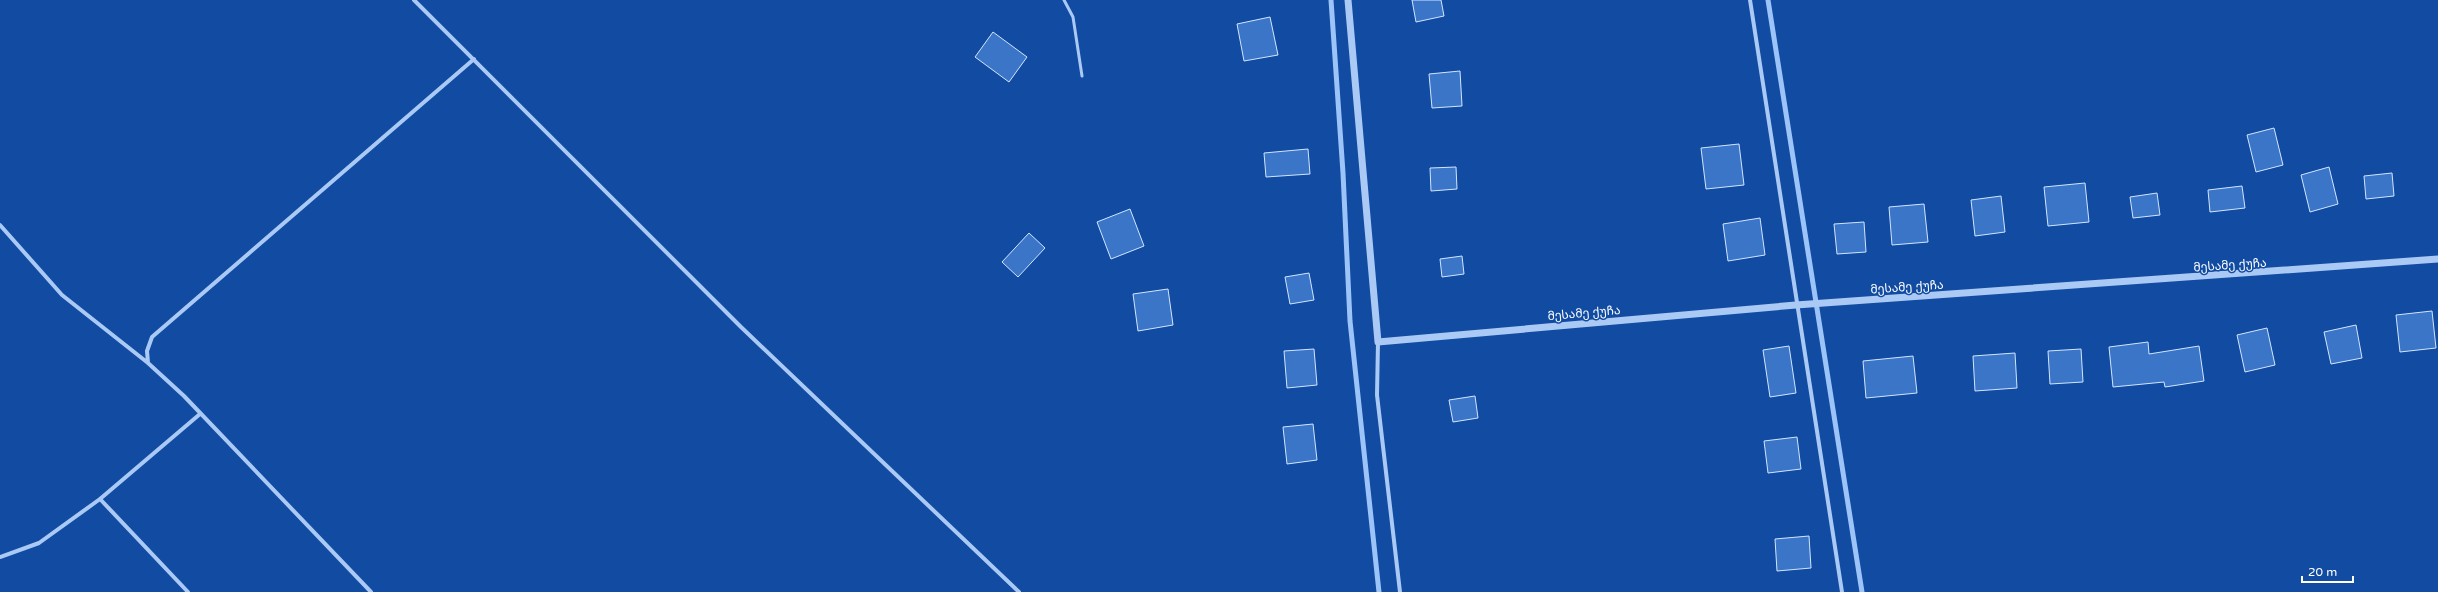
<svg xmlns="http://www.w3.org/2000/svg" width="2438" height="592" viewBox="0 0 2438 592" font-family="'Varela Round','Noto Sans Georgian',sans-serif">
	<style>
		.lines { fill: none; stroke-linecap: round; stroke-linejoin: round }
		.stream { stroke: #9cc4f9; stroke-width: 5 }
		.building { fill: #3a75c8; stroke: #d3e5fe }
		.service { stroke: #aacaf5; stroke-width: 3 }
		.minor { stroke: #aacaf5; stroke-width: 4 }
		.tertiary { stroke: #aacaf5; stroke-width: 7 }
		.labels { text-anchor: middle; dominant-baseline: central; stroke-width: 3; stroke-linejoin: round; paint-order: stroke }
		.street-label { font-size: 12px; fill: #fff; stroke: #114ca2 }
	</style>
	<rect width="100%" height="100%" fill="#114ca2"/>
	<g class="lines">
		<path class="stream" d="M1331 0 1343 173 1350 321 1379 592
			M1768 0 1862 592"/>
	</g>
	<path class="building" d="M1412 0H1441L1444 16 1416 22Z
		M1270 17 1278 55 1244 61 1237 24Z
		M993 32 1027 57 1009 82 975 57Z
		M1460 71 1462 106 1432 108 1429 74Z
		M2274 128 2283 165 2256 172 2247 135Z
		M1739 144 1744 185 1706 189 1701 148Z
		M1308 149 1310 174 1266 177 1264 153Z
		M1456 167 1457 189 1431 191 1430 168Z
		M2329 167 2338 204 2310 212 2301 175Z
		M2392 173 2394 196 2366 199 2364 176Z
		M2085 183 2089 222 2048 226 2044 187Z
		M2242 186 2245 208 2210 212 2208 190Z
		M2157 193 2160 215 2133 218 2130 197Z
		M2001 196 2005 232 1975 236 1971 200Z
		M1924 204 1928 242 1892 245 1889 207Z
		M1130 209 1144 246 1111 259 1097 222Z
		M1760 218 1765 255 1728 261 1723 224Z
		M1864 222 1866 252 1837 254 1834 224Z
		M1029 233 1045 248 1018 277 1002 262Z
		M1462 256 1464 274 1442 277 1440 259Z
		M1309 273 1314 300 1290 304 1285 277Z
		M1168 289 1173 325 1138 331 1133 294Z
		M2432 311 2436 348 2400 352 2396 315Z
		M2356 325 2362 358 2331 364 2324 332Z
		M2267 328 2275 365 2245 372 2237 335Z
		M2148 342 2149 354 2199 346 2204 381 2165 387 2164 382 2113 387 2109 347Z
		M1789 346 1796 393 1770 397 1763 350Z
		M1314 349 1317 385 1287 388 1284 351Z
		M2081 349 2083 382 2050 384 2048 351Z
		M2015 353 2017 388 1975 391 1973 356Z
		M1913 356 1917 393 1866 398 1863 361Z
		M1475 396 1478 418 1453 422 1449 400Z
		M1313 424 1317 460 1287 464 1283 427Z
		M1797 437 1801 469 1768 473 1764 441Z
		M1809 536 1811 568 1777 571 1775 539Z"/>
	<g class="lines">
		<path class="service" d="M1064 0 1073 17 1082 76"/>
		<path class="minor" d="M414 0 741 327 1019 592
			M1750 0 1842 592
			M0 225 62 295 148 363
			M1378 342 1377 395 1400 592
			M100 499 188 592
			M0 557 39 543 100 499 200 414
			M371 592 184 396 148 363 147 351 152 337 474 59"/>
		<path class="tertiary" d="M1348 0 1378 342 1796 305 2438 259"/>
	</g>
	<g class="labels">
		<g class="street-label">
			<text transform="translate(2230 265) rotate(-4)">მესამე ქუჩა</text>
			<text transform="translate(1907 287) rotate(-4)">მესამე ქუჩა</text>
			<text transform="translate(1584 313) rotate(-5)">მესამე ქუჩა</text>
		</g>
	</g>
	<path d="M2302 576v6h51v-6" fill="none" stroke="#ffffff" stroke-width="2"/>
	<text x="2308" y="576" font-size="12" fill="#ffffff" stroke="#114ca2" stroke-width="3" paint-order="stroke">20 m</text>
</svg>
